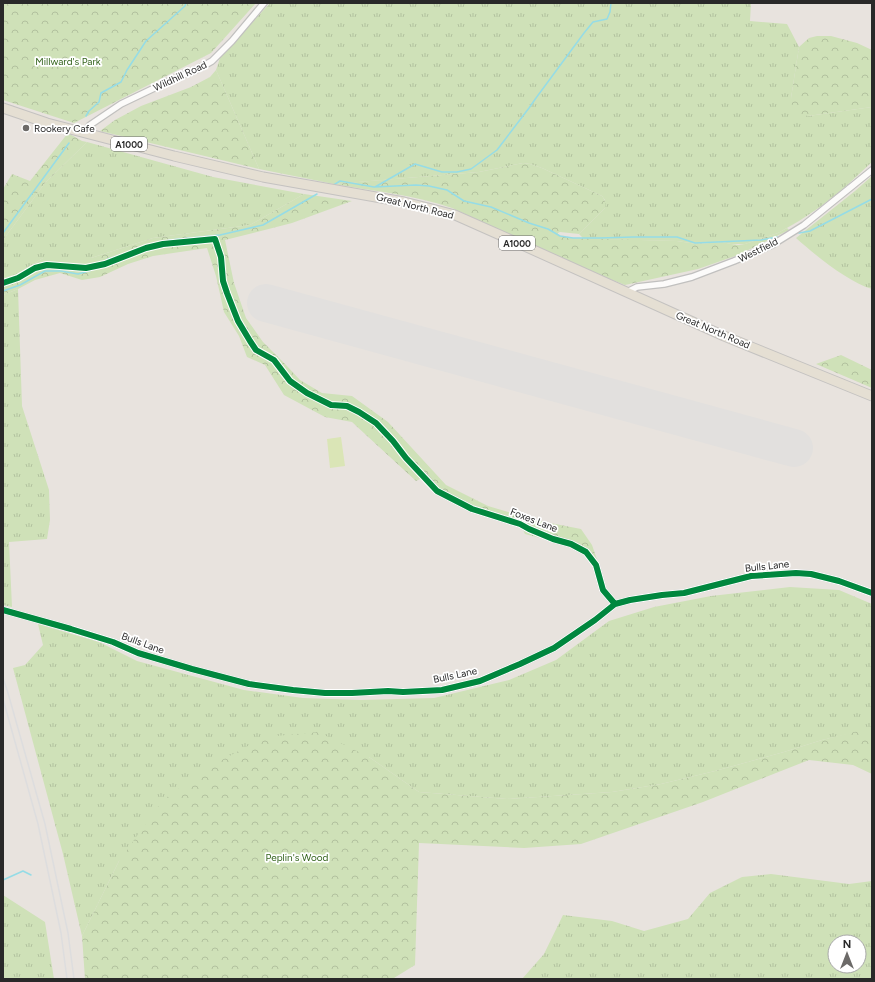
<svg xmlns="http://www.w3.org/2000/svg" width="875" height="982" viewBox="0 0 875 982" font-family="Figtree,sans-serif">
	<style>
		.grass { fill: url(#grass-tufts); fill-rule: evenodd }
		.forest { fill: url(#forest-crowns) }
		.pitch { fill: #dae5b6 }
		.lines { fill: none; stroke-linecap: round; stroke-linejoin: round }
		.stream { stroke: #95dce6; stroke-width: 1.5 }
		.runway { stroke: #e2e0de; stroke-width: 38 }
		.minor-casing { stroke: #c1c0bf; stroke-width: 8 }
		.primary-casing { stroke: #c4c2c0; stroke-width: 11 }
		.minor { stroke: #fcfbfa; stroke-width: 5.5 }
		.primary { stroke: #e5dfd3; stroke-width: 9 }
		.rail { stroke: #ddddde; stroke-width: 1.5 }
		.cycleway-casing { stroke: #fff; stroke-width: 8 }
		.cycleway { stroke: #00873e; stroke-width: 6 }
		.poi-dot { fill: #6c6a68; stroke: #fff; stroke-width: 1.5 }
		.labels { text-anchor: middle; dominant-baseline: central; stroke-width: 3.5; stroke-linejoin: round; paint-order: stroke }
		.shield { fill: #fff; stroke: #696969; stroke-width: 1 }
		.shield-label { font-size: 9px; font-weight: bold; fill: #292929 }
		.park-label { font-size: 10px; fill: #33631c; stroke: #fff }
		.street-label { font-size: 10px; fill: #292929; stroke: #fff }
		.poi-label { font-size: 10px; fill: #292929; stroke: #fff; text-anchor: start }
	</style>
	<defs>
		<pattern id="grass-tufts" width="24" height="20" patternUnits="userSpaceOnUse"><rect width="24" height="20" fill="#cfe1b8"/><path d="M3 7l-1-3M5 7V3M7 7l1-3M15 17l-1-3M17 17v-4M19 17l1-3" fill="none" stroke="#b2c19e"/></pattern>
		<pattern id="forest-crowns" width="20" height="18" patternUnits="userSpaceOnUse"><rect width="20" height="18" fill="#cfe1b8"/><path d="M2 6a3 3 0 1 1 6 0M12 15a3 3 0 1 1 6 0" fill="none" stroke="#b2c19e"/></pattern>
	</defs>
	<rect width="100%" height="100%" fill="#e8e3de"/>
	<path class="grass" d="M270 3H751L750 21 787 24 799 47 791 98 808 116 872 107V162L844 188 820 207 799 221 778 233 745 244H731L722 242 697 244 677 241 584 239 579 234 605 208V200L602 196 542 168 530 164 523 163 479 172 334 184 259 169 216 70 220 58Z
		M87 142 213 177 304 194 250 225 153 238 91 258H43L17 274 3 278V240L45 183Z
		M872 176V289C848 282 815 255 796 238L855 191Z
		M18 289 22 406 49 490 50 520 47 539 9 542 12 607 3 605V295Z
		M790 587 839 590 872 604V730L862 731 822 740 784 752 715 771 661 784 612 792 507 799 419 792 369 757 119 861 82 936 63 854 13 668 25 665 43 645 38 624 99 642 137 661 244 690 303 698 360 700 434 698 509 680 556 660 609 621 654 607 711 596Z
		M771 874 849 884 872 881V979H522L544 954 563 915 612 921 644 931 688 919 710 893 742 877ZM835 942H859V966H835Z
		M3 895 45 922 54 979H3Z"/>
	<path class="forest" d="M3 3H256L211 53 74 123 3 100Z
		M817 36H831L857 43 872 50V107L808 116 796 114 792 109 791 98 799 47 809 38Z
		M216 70 259 169 100 131 115 120 141 106 191 87 210 77Z
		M68 133 82 141 87 142 45 183 3 240V189L12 174 30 181Z
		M523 163 530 164 542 168 602 196C605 200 606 202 605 208L579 234 560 232 558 233V235L569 238 677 241 697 244 722 242 731 244 738 245 745 244 778 233 787 228 789 230 738 255 698 269 625 285 592 272 452 208C414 195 374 191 334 184L479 172Z
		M304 194 352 201 292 223 225 240 234 283 246 318 263 342 286 365 300 380 322 393 352 396 388 422 446 485 488 506 535 520 581 529 592 545 601 571 597 572 588 556 573 547 525 534 520 524 485 513 441 492 424 477 416 481 352 422 325 417 284 395 265 365 247 357 239 336 224 312 216 276 207 248 153 256 128 264 100 277 82 280 60 273 35 280 18 289 3 295V278L17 274 43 258H91L153 238 250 225Z
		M841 355 872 370V388L816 364Z
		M862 730H872V774L853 765 809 760 703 802 581 844 524 848 419 843 415 965 394 978 85 979 82 936 119 861 162 801 205 769 265 737 318 732 369 757 419 792 507 799 612 792 661 784 715 771 784 752 822 740Z"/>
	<path class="pitch" d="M341 437 345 466 330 468 327 439Z"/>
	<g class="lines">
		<path class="stream" d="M86 116 89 111 99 102 101 93 121 82 127 70 146 41 185 6 186 3
			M332 186 340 181 374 187 416 185 429 186 447 190 464 201 491 207 529 223 548 229 560 236 573 238H600L633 237H677L695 243 761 240 777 237
			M375 187 415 164 442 172H457L471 169 497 150 529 108 536 98 584 33 593 22 607 19 610 12 611 3
			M3 233 69 143
			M799 233 810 231 872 199
			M3 291 20 285 45 271H61L78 274 92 270 108 259 149 246 170 240 220 235 263 225 317 194
			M3 880 23 871 31 875"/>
		<path class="runway" d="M266 303 794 448"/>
		<defs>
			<path id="minor" d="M84 133 90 125 121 104 169 81 198 69 212 61 232 41 264 3
				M627 292 637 287 664 284 692 277 734 261 772 245 804 225 872 170
				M424 476 437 491 472 509 520 524 529 529 553 539 571 544 586 552 596 565 603 590 615 604
				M3 610 71 629 113 642 138 653 192 669 249 684 293 690 325 693H352L388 691 403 692 442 690 480 681 520 664 554 648 595 620 615 604 630 600 662 595 684 593 751 576 796 573 811 574 839 581 872 593"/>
			<path id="primary" d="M3 108 47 123 174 156 263 177 404 202 432 209 455 215 509 239 724 336 872 396"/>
		</defs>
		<use href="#minor" class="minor-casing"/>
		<use href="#primary" class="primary-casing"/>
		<use href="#minor" class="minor"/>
		<use href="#primary" class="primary"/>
		<path class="rail" d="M3 678 8 693 45 824 68 933 74 979
			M3 699 38 824 61 933 67 979"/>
		<defs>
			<path id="cycleway" d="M3 283 18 278 35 268 47 265 86 268 105 264 146 248 163 244 215 239 221 257 223 281 227 293 238 321 250 341 256 350 274 360 290 381 307 393 331 405 347 406 359 412 376 423 393 441 406 458 437 491 472 509 520 524 529 529 553 539 571 544 586 552 596 565 603 590 615 604
				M3 610 71 629 113 642 138 653 192 669 249 684 293 690 325 693H352L388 691 403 692 442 690 480 681 520 664 554 648 595 620 615 604 630 600 662 595 684 593 751 576 796 573 811 574 839 581 872 593"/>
		</defs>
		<use href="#cycleway" class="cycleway-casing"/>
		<use href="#cycleway" class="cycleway"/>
	</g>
	<circle class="poi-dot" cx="26" cy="128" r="4"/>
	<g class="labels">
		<g class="shield">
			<rect x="111" y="137" width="36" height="14" rx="3"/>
			<rect x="499" y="236" width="36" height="14" rx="3"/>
		</g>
		<g class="shield-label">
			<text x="129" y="144">A1000</text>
			<text x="517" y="243">A1000</text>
		</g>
		<g class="park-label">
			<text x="68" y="61">Millward's Park</text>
			<text x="297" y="857">Peplin's Wood</text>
		</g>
		<g class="street-label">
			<text transform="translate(180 76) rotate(-25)">Wildhill Road</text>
			<text transform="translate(415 206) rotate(14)">Great North Road</text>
			<text transform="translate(758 250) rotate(-26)">Westfield</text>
			<text transform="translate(713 330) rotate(23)">Great North Road</text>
			<text transform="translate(534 520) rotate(21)">Foxes Lane</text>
			<text transform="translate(767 566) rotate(-6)">Bulls Lane</text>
			<text transform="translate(143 643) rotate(20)">Bulls Lane</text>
			<text transform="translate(455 675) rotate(-12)">Bulls Lane</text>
		</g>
		<g class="poi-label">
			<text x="34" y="128">Rookery Cafe</text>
		</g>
	</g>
	<rect width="875" height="982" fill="none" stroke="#292929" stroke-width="8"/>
	<g transform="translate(847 954)"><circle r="19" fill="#ffffff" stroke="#a9a9a9"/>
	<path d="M0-3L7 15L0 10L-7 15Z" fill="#6c6a68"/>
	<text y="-6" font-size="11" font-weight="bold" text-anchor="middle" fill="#292929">N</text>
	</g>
</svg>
